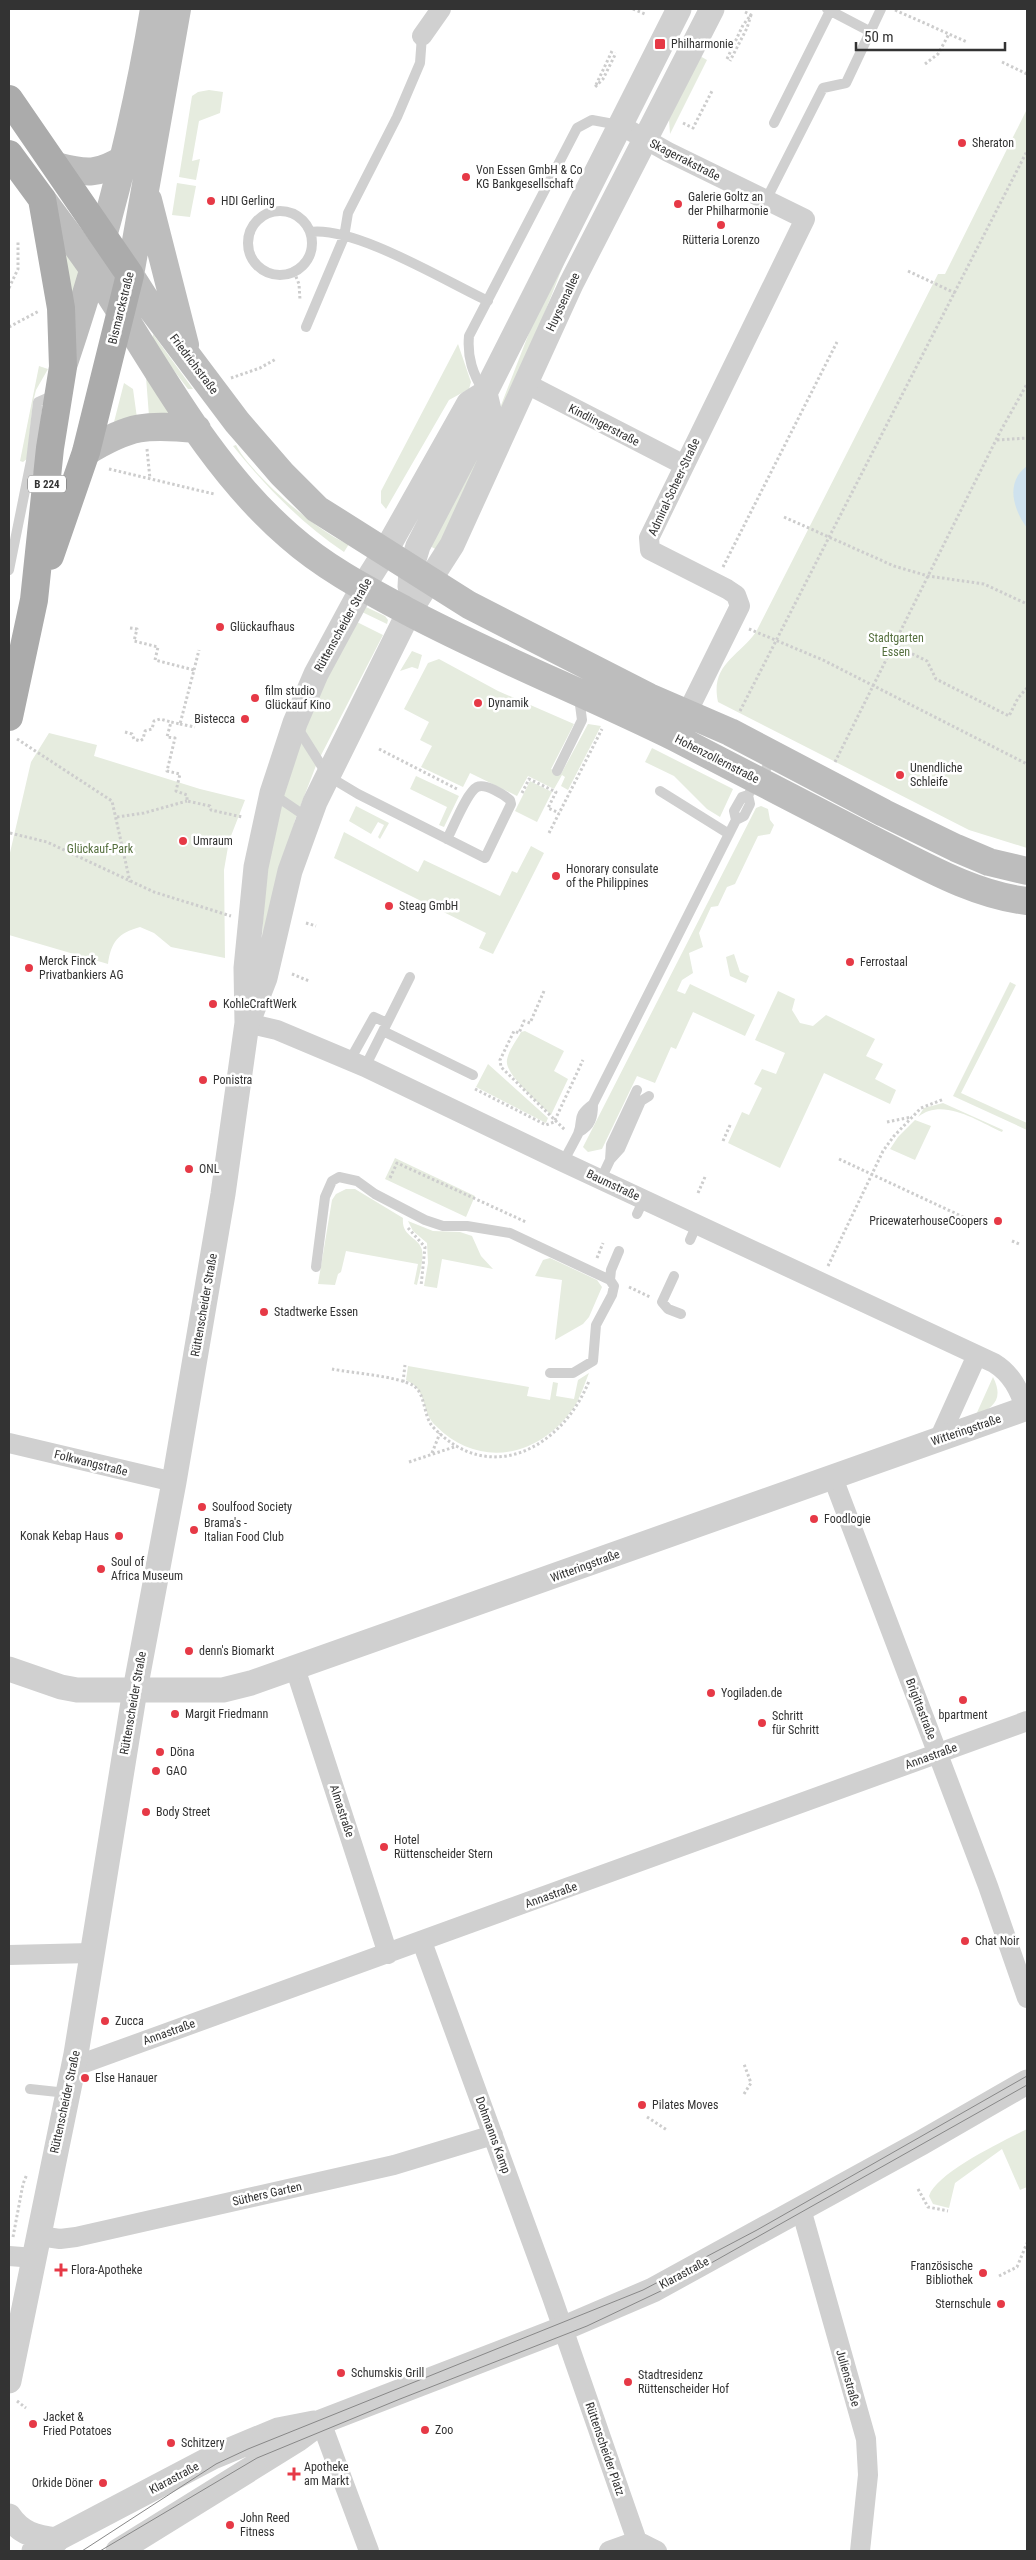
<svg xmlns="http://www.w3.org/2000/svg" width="1036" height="2560" viewBox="0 0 1036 2560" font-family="'Roboto Condensed',sans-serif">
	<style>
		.green { fill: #e6ecdf }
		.water { fill: #cfe2ee }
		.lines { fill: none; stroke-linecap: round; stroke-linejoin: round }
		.path { stroke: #cdcdcd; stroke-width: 3; stroke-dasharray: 2.5 2.5; stroke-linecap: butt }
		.service { stroke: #d0d0d0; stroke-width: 10 }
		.minor { stroke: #d0d0d0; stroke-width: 20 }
		.tertiary { stroke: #d0d0d0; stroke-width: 25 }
		.secondary { stroke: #bdbdbd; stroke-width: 28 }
		.primary { stroke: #ababab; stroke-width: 28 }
		.tram { stroke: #888; stroke-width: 1 }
		.poi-dot { fill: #e63946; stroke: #fff; stroke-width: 2 }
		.labels { text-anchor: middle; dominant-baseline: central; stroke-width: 5; stroke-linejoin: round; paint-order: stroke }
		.shield { fill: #fff; stroke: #707070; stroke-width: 1 }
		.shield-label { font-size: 11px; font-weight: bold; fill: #333 }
		.poi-label { font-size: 12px; fill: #333; stroke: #fff; text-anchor: start }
		.street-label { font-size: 12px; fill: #333; stroke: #fff }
		.park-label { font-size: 12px; fill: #56703f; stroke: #fff }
	</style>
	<rect width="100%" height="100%" fill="#fff"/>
	<path class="green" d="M700 56 707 60 670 134 669 119Z
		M209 90 223 92 220 113 199 121 192 161 200 159 196 180 179 177 192 96 198 92Z
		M1027 109V848L969 830 718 702C710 665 738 657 756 632L938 274H945Z
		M177 183 196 186 190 217 172 215Z
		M67 251 81 273 74 299 63 260Z
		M565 261 528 355 437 550 430 546 465 482 493 426 541 302Z
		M153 334 193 389H188L152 342Z
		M458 344 471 382 469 389 449 400 386 509 381 503V491Z
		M39 366 48 369 36 390 33 402 27 459 23 462 20 461Z
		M146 377 171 414 149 416Z
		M124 383 133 389 137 418 114 422Z
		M236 445C250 473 319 534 349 544L344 552C302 524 265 486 233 446Z
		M366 607 385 616 388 620 387 624 362 612Z
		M355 621 383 635 317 763 295 820 262 964C261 881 275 801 306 723 319 688 338 655 355 621Z
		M412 651 422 655 418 669 412 667 400 671Z
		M439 659 498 691 574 724 551 769 561 774 588 724 601 726 568 790 561 786 565 777 562 775 554 789 528 776 517 796 470 773 463 787 421 767 432 746 420 740 429 722 404 709 428 663Z
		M49 733 97 745 94 756 200 789 245 800 229 841 224 870 225 958 171 947 154 933 140 927C118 933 111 942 108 964L9 935V857L31 762Z
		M652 748 733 789 720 817 707 809 674 776 645 762Z
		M416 776 459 796 444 827 439 825 447 807 410 789Z
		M530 781 552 792 537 822 515 811Z
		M356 806 389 823 380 839 378 837 384 825 378 822 371 834 349 821Z
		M761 806 768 809 770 820 774 825 770 834 758 836 735 884 727 887 718 906 711 907 699 933 703 947 689 953 693 973 682 980 677 991 685 994 690 984 755 1015 745 1036 693 1012 676 1049 671 1047 655 1083 637 1076 602 1149 588 1152 583 1147 756 808Z
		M344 832 418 872 424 860 500 896 512 871 517 873 531 846 544 853 493 954 479 948 486 933 334 858Z
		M734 954 740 972 749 976 746 983 730 976 726 957Z
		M1010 982 1016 985 961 1093 1027 1123V1130L953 1096Z
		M778 991 795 999 792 1010 800 1023 813 1026 826 1015 875 1039 866 1056 883 1064 875 1079 896 1090 890 1104 824 1073 780 1168 728 1143 742 1112 749 1115 762 1088 754 1084 762 1069 776 1074 785 1053 755 1040Z
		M525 1031 564 1051 554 1071 568 1079 551 1115C541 1105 504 1074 507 1060 508 1051 517 1040 521 1032Z
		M488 1064 548 1118 546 1123 476 1087Z
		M943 1103 1003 1130 1002 1132C977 1121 943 1097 918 1117L924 1108Z
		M915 1120 931 1126 915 1160 890 1149 898 1137Z
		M395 1158 475 1196 466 1217 385 1179Z
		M346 1189H355L403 1218C401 1237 419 1237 422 1250 424 1260 419 1275 417 1285L414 1284 418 1264 346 1251 341 1272 338 1274 335 1285 318 1284 332 1200 336 1194Z
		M408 1221 433 1231 460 1232 472 1236 481 1256 493 1269 442 1259 437 1288 424 1286 428 1263 427 1243 413 1231Z
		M550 1258 597 1280 602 1287 589 1317 583 1324 555 1340 562 1280 535 1276 543 1260Z
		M408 1366 529 1387 527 1396 550 1400 553 1382 558 1383 556 1396 574 1399 578 1380 589 1373C585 1383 581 1395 576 1404 543 1456 481 1471 436 1426 420 1411 429 1391 406 1380Z
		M993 1377C1004 1399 994 1407 975 1417Z
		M1027 2129V2187L1020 2190 1002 2149 955 2183 949 2208 933 2204 929 2196C937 2172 1004 2141 1027 2129Z"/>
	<path class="water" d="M1027 466V528C1013 509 1005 482 1027 466Z"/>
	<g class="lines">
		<path class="path" d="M633 9 645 14
			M895 10 949 34
			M745 12 751 15
			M612 51 595 87 603 79 616 53
			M727 59 743 25 751 15 747 28 730 61
			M1002 62 1027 74
			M925 64 938 54 949 34 967 42
			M683 123 693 128 712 91
			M908 271 955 293
			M294 272 299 284 300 300
			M9 288 18 269V242
			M9 327 39 311
			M231 378 260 368 276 359
			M997 440 1027 438
			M147 449 150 479
			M109 469 214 494
			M784 517 894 566 928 576 984 584 1027 604
			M723 567 837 342
			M130 628 137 629 134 641 158 647 155 660 194 670 180 724 171 722 167 737 175 738 167 771 180 774 176 791 187 795V801L210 806 211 810 242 817
			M749 629 823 660 1027 764
			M894 645 927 661 936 679 1009 716 1018 698 1027 688
			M194 670 199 650
			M740 711 1027 151
			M180 724 195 727
			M125 732 132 734 134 739 140 741 143 739 145 731 152 729 154 721 160 719 171 722
			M17 739 112 801 130 882
			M379 749 457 789
			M835 762 1000 432 1027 384
			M522 793 529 779 556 792 548 808 559 813
			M117 817 144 813 187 801
			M10 833 47 842 154 892 231 916
			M549 833 602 729
			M306 923 316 926
			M292 974 309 981
			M544 991 530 1023 524 1021 519 1033 514 1031 500 1060 501 1067 565 1130
			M475 1089 546 1125 554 1122 583 1060
			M887 1122 912 1117
			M723 1141 731 1123
			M839 1159 976 1223
			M390 1178 397 1163 526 1222
			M698 1193 705 1177
			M408 1228 425 1247 421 1286
			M1012 1241 1019 1244
			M597 1258 603 1243
			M828 1266 883 1151 894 1136 921 1108 944 1099
			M629 1287 650 1297
			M332 1369C351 1373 398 1376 414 1386 426 1395 423 1416 433 1427 490 1488 563 1447 589 1381
			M403 1382 405 1365
			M432 1453 440 1433
			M409 1462 457 1446
			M744 2094 751 2083 744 2064
			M647 2117 667 2130
			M918 2189 928 2207 948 2211
			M13 2237 23 2184 27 2174
			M999 2276 1017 2267 1027 2243
			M17 2401 26 2408"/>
		<path class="service" d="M827 9 871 32
			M774 123 830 11
			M766 200 823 88 846 83 881 9
			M248 243a32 32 0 1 1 64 0a32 32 0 1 1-64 0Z
			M310 232C355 226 445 281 488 301
			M306 327 344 237 348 213 397 117 420 63 422 36
			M484 392C473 374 467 358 469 336L577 128 592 120 619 125
			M9 570 31 461 38 402 56 394
			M297 727 328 776 358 794 485 858 511 804 510 800C503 794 485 783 477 787 467 792 453 828 447 839
			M557 771 582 720 579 697
			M660 791 729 834
			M273 794 308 818
			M736 820 744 816 750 804 748 795
			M383 1031 473 1075
			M350 1060 374 1017 387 1023
			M365 1067 410 977
			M579 1132C591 1126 593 1117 593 1104L736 820 734 811 742 797 748 795 774 757
			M610 1160 611 1145 637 1090
			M563 1162C568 1153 573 1144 578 1134 584 1120 575 1117 593 1104
			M601 1179 610 1160 620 1149 641 1101 649 1096
			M637 1214 644 1199
			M690 1240 697 1224
			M316 1267 325 1197 332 1181 339 1177 357 1181 375 1194 425 1220 443 1226H467L510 1233 610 1280
			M674 1276 662 1302 668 1309 681 1314
			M550 1373H573L593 1361 596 1325 612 1295 614 1286 610 1280 611 1270 619 1251
			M30 2089 67 2093"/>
		<path class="minor" d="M422 36 441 9
			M620 125 668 152 805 219 649 538 650 550 727 589 736 595 740 606 687 713
			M525 383 684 465
			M247 1023 277 1030 365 1067 563 1162 994 1363C1012 1374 1019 1390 1026 1409
			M939 1439 977 1355
			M9 1443 174 1482
			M833 1478 988 1886 1027 1998
			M295 1668 388 1954
			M422 1942 552 2297 637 2541
			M9 1955 91 1953
			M73 2067 1027 1721
			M801 2209 866 2439 868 2475 860 2551
			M39 2236 60 2239 76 2237 394 2165 493 2135
			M9 2256 35 2258
			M321 2422 369 2551
			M637 2541 657 2551
			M609 2551 637 2541"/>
		<path class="tertiary" d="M410 587 411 569 418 546 489 410 485 393
			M251 1014 265 978 290 871 315 802 409 612 452 545 571 284 712 9
			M9 1669 61 1687 77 1690H223L251 1683 1027 1408
			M9 2381 76 2054 135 1690 174 1482 223 1194 247 1023 246 968 256 867 272 793 295 723 316 674 363 587 385 552 469 403 485 393 679 9
			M9 2516C21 2534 36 2537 57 2540
			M34 2551 213 2457 278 2430 314 2423
			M118 2551 297 2440 321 2422 562 2329 653 2290 921 2143 1027 2082"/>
		<path class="secondary" d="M177 9 130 275 149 305 237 422 282 474 317 509 469 605 649 697 730 732 884 813 956 848 989 862 1027 871
			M56 166C87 174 98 175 125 158
			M42 199C60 224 80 249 97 275 156 364 207 465 289 536 324 567 364 588 405 610 493 657 587 694 676 738 743 772 810 808 877 842 923 865 974 895 1027 901
			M148 200 185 345
			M64 363C103 247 134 130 154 9
			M86 452C130 425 146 424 197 429"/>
		<path class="primary" d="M9 99 130 275 86 452 50 556
			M9 154 42 199 61 308 63 367 50 448 34 600 9 717"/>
		<path class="tram" d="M82 2551 216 2464 248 2449 643 2290 757 2230 1027 2076
			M100 2551 257 2458 400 2399 587 2326 665 2289 1027 2085"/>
	</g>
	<g class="poi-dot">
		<rect x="654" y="38" width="12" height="12" rx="2.5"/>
		<circle cx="962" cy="143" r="5"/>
		<circle cx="466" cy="177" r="5"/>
		<circle cx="211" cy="201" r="5"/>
		<circle cx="678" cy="204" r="5"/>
		<circle cx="721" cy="225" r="5"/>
		<circle cx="220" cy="627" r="5"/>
		<circle cx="255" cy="698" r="5"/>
		<circle cx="478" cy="703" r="5"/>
		<circle cx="245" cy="719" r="5"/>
		<circle cx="900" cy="775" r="5"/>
		<circle cx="183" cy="841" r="5"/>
		<circle cx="556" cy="876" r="5"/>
		<circle cx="389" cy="906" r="5"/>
		<circle cx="850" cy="962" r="5"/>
		<circle cx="29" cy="968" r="5"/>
		<circle cx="213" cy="1004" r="5"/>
		<circle cx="203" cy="1080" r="5"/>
		<circle cx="189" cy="1169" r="5"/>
		<circle cx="998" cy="1221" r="5"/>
		<circle cx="264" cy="1312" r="5"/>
		<circle cx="202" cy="1507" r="5"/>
		<circle cx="814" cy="1519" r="5"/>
		<circle cx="194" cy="1530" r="5"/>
		<circle cx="119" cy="1536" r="5"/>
		<circle cx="101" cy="1569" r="5"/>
		<circle cx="189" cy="1651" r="5"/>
		<circle cx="711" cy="1693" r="5"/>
		<circle cx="963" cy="1700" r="5"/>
		<circle cx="175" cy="1714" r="5"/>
		<circle cx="762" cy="1723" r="5"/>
		<circle cx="160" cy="1752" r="5"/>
		<circle cx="156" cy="1771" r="5"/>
		<circle cx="146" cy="1812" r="5"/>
		<circle cx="384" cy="1847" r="5"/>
		<circle cx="965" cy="1941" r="5"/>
		<circle cx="105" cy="2021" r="5"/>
		<circle cx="85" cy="2078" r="5"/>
		<circle cx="642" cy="2105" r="5"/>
		<path d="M58.5 2262.5h5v5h5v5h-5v5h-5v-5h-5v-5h5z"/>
		<circle cx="983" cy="2273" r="5"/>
		<circle cx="1001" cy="2304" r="5"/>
		<circle cx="341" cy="2373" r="5"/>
		<circle cx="628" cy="2382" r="5"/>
		<circle cx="33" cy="2424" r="5"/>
		<circle cx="425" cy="2430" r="5"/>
		<circle cx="171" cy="2443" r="5"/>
		<path d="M291.5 2466.5h5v5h5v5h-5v5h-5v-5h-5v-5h5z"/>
		<circle cx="103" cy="2483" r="5"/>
		<circle cx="230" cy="2525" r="5"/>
	</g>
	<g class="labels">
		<rect class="shield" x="28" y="475.5" width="38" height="17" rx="4"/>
		<g class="shield-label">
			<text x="47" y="484">B 224</text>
		</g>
		<g class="poi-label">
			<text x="671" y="44">Philharmonie</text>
			<text x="972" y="143">Sheraton</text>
			<text x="476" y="170">Von Essen GmbH &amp; Co<tspan x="476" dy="14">KG Bankgesellschaft</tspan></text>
			<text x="688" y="197">Galerie Goltz an<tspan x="688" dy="14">der Philharmonie</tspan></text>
			<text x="221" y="201">HDI Gerling</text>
			<text x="721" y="240" text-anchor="middle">Rütteria Lorenzo</text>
			<text x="230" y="627">Glückaufhaus</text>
			<text x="265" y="691">film studio<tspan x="265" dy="14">Glückauf Kino</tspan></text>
			<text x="488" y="703">Dynamik</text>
			<text x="235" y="719" text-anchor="end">Bistecca</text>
			<text x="910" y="768">Unendliche<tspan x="910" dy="14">Schleife</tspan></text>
			<text x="193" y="841">Umraum</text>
			<text x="566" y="869">Honorary consulate<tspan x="566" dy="14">of the Philippines</tspan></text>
			<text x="399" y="906">Steag GmbH</text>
			<text x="39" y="961">Merck Finck<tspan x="39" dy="14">Privatbankiers AG</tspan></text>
			<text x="860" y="962">Ferrostaal</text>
			<text x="223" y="1004">KohleCraftWerk</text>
			<text x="213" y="1080">Ponistra</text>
			<text x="199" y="1169">ONL</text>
			<text x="988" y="1221" text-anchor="end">PricewaterhouseCoopers</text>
			<text x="274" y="1312">Stadtwerke Essen</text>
			<text x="212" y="1507">Soulfood Society</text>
			<text x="824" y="1519">Foodlogie</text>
			<text x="204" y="1523">Brama's -<tspan x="204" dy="14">Italian Food Club</tspan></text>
			<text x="109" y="1536" text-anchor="end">Konak Kebap Haus</text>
			<text x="111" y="1562">Soul of<tspan x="111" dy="14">Africa Museum</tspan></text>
			<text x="199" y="1651">denn's Biomarkt</text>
			<text x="721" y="1693">Yogiladen.de</text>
			<text x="185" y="1714">Margit Friedmann</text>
			<text x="963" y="1715" text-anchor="middle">bpartment</text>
			<text x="772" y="1716">Schritt<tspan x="772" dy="14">für Schritt</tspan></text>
			<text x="170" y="1752">Döna</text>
			<text x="166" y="1771">GAO</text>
			<text x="156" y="1812">Body Street</text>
			<text x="394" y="1840">Hotel<tspan x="394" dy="14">Rüttenscheider Stern</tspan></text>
			<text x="975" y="1941">Chat Noir</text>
			<text x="115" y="2021">Zucca</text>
			<text x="95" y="2078">Else Hanauer</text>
			<text x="652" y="2105">Pilates Moves</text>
			<text x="973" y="2266" text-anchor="end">Französische<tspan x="973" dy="14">Bibliothek</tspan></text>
			<text x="71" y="2270">Flora-Apotheke</text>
			<text x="991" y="2304" text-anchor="end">Sternschule</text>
			<text x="351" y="2373">Schumskis Grill</text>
			<text x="638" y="2375">Stadtresidenz<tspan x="638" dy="14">Rüttenscheider Hof</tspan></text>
			<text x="43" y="2417">Jacket &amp;<tspan x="43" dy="14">Fried Potatoes</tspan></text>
			<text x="435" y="2430">Zoo</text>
			<text x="181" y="2443">Schitzery</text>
			<text x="304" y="2467">Apotheke<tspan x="304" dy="14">am Markt</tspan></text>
			<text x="93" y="2483" text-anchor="end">Orkide Döner</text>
			<text x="240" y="2518">John Reed<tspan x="240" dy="14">Fitness</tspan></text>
		</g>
		<g class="street-label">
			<text transform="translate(685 160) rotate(27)">Skagerrakstraße</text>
			<text transform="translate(563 302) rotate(-65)">Huyssenallee</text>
			<text transform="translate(121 308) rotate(-76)">Bismarckstraße</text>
			<text transform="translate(194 364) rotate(53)">Friedrichstraße</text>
			<text transform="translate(604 425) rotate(27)">Kindlingerstraße</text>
			<text transform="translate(674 487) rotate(-65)">Admiral-Scheer-Straße</text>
			<text transform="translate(343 625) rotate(-61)">Rüttenscheider Straße</text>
			<text transform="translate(717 759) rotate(27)">Hohenzollernstraße</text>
			<text transform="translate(613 1185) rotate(25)">Baumstraße</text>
			<text transform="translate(204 1305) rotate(-80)">Rüttenscheider Straße</text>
			<text transform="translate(966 1430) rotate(-19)">Witteringstraße</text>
			<text transform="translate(91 1463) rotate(14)">Folkwangstraße</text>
			<text transform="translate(585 1566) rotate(-20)">Witteringstraße</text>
			<text transform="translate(133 1703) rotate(-80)">Rüttenscheider Straße</text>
			<text transform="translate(921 1709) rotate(69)">Brigittastraße</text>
			<text transform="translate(931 1756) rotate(-20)">Annastraße</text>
			<text transform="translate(342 1811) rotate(72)">Almastraße</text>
			<text transform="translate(551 1895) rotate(-20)">Annastraße</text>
			<text transform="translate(169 2032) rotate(-20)">Annastraße</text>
			<text transform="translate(65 2102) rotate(-78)">Rüttenscheider Straße</text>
			<text transform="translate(493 2135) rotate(70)">Dohmanns Kamp</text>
			<text transform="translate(267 2194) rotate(-13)">Süthers Garten</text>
			<text transform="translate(684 2273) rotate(-28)">Klarastraße</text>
			<text transform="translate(848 2378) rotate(74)">Julienstraße</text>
			<text transform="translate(605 2449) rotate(71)">Rüttenscheider Platz</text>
			<text transform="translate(174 2478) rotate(-28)">Klarastraße</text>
		</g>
		<g class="park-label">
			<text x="896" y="638">Stadtgarten<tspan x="896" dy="14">Essen</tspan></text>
			<text x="100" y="849">Glückauf-Park</text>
		</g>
	</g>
	<rect width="1036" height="2560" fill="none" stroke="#333333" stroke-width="20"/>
	<path d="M856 42v8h149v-8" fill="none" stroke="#333333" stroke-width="2.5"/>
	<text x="864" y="42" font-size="15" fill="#333333" stroke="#ffffff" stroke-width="4" paint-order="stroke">50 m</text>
</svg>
